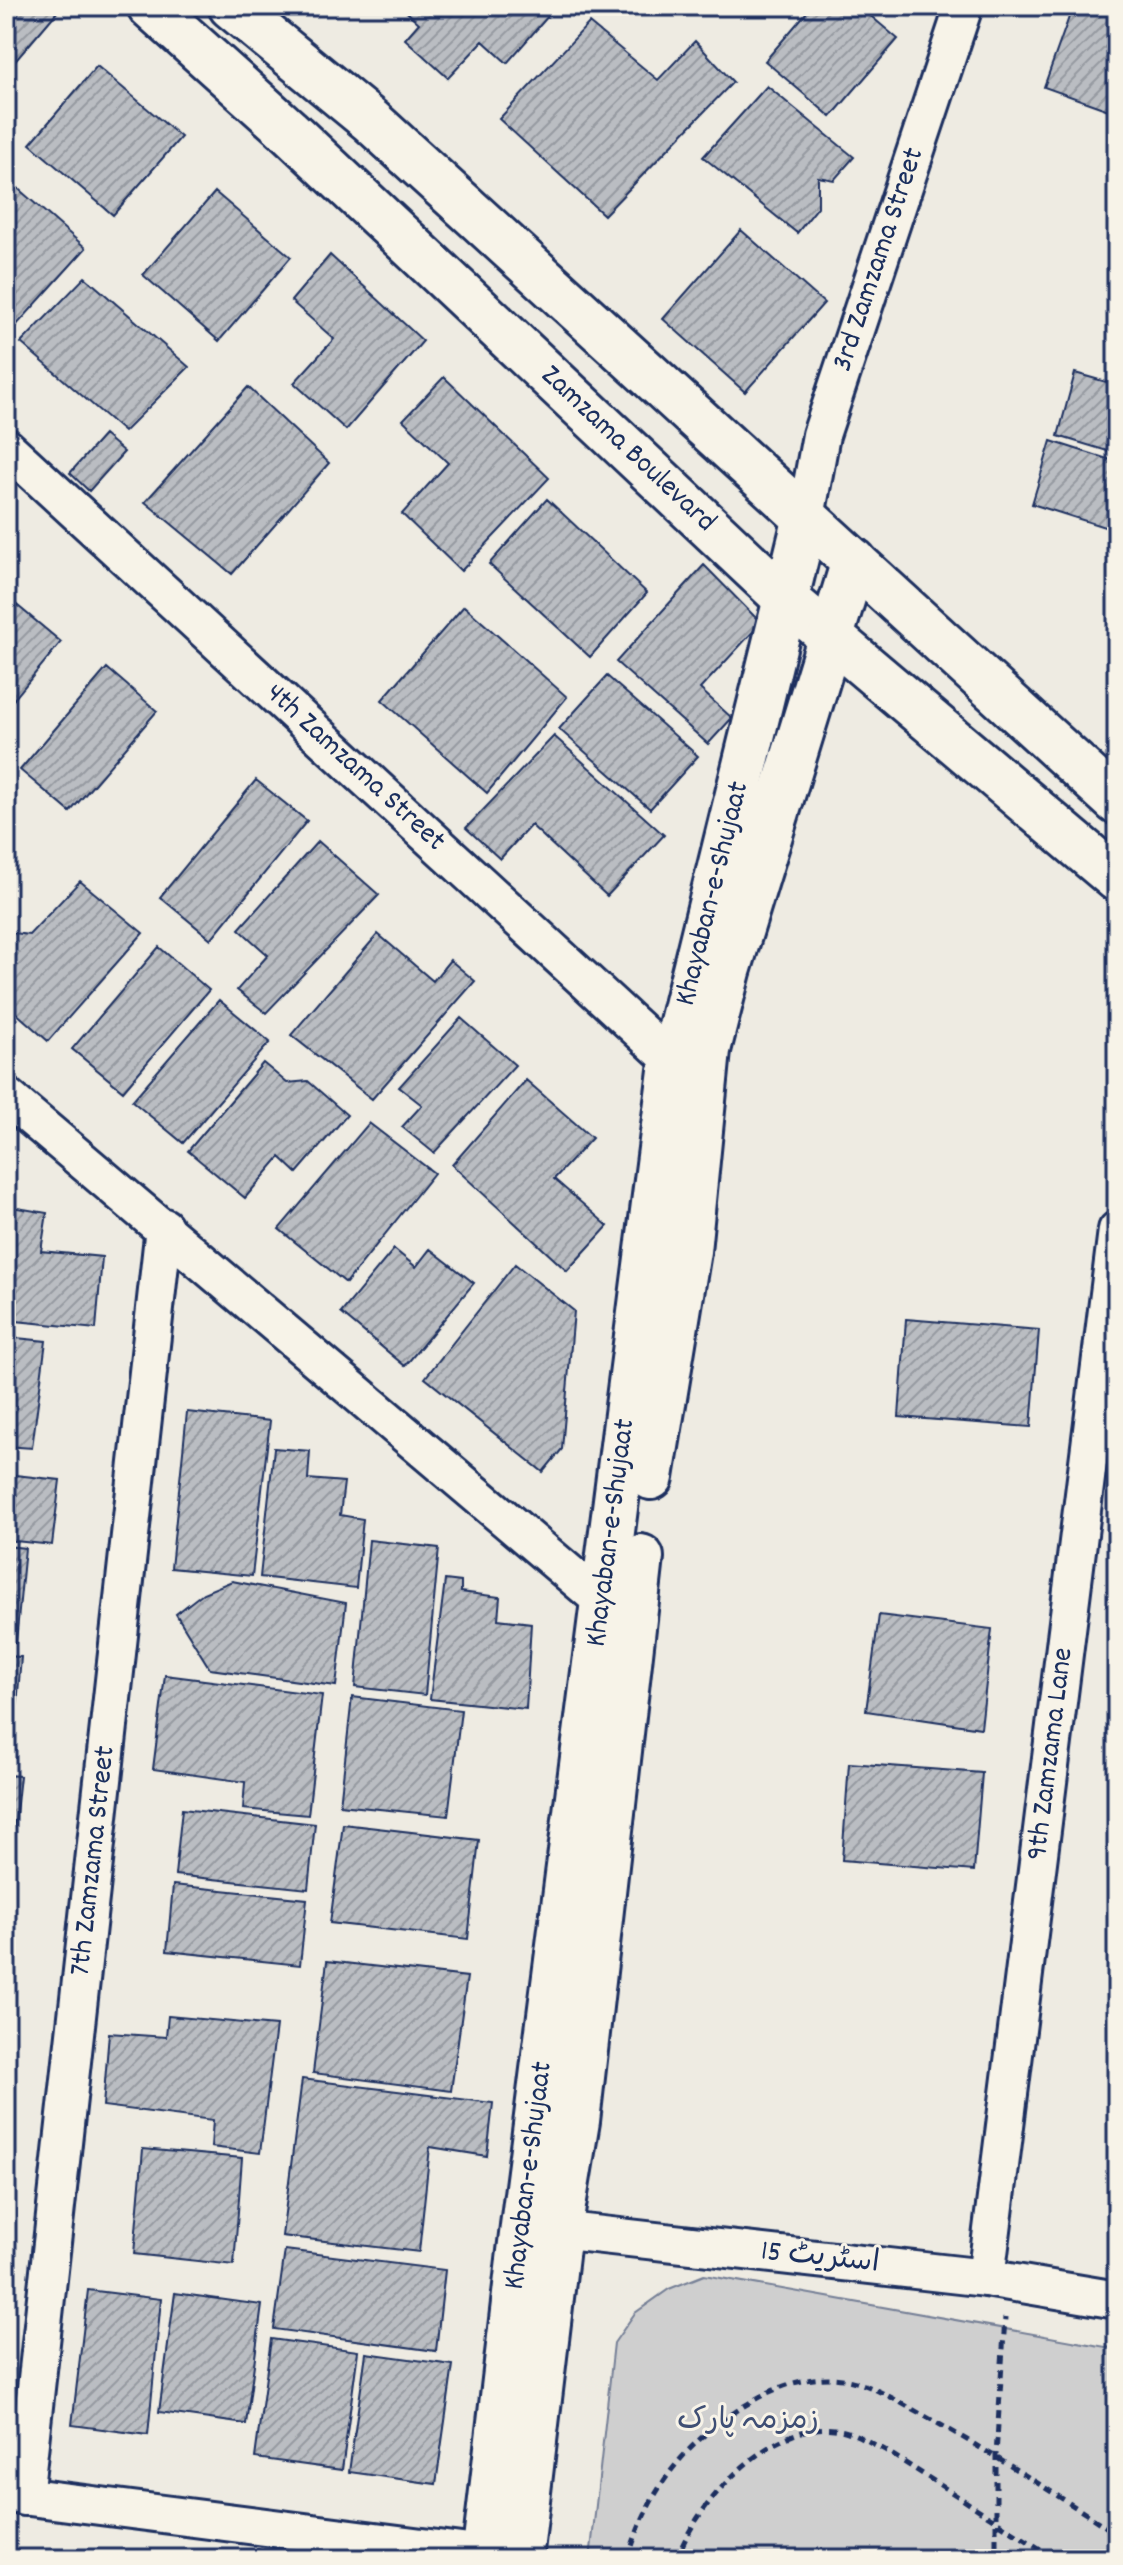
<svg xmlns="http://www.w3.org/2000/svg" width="1123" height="2565" viewBox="0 0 1123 2565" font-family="Dekko,'Playpen Sans Arabic',sans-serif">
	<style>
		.green { fill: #cfcfcf; stroke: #757f96; stroke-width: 2 }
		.building { fill: url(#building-hatch); stroke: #1b2f5e; stroke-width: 2 }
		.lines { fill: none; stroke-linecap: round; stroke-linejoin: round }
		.minor-casing { stroke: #1b2f5e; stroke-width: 42 }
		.secondary-casing { stroke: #1b2f5e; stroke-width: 50 }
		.path { stroke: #1b2f5e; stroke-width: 5; stroke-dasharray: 8 6; stroke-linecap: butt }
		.minor { stroke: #f7f3e8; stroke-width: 36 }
		.secondary { stroke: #f7f3e8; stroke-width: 44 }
		.labels { text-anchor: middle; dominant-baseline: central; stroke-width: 6; stroke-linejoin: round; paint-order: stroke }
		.street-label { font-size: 30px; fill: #1b2f5e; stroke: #f7f3e8 }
		.park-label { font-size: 30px; fill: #3f4f75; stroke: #f7f3e8 }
	</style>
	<defs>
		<pattern id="building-hatch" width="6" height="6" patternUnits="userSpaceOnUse" patternTransform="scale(2)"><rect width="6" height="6" fill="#babdc2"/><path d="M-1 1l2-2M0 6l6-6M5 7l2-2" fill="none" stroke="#969aa1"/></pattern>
	</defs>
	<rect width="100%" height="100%" fill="#eeebe2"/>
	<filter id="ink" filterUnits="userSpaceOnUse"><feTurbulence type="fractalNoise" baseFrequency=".0125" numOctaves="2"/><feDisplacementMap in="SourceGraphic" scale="16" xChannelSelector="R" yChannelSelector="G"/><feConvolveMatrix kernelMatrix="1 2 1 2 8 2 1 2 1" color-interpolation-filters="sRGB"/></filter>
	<g filter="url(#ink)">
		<path class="green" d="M704 2275 1117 2349V2559H590L614 2343 635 2313 669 2289Z"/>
		<path class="building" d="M24 6H50L57 12 6 72V14L12 19Z
			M400 6H557L507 63 483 41 448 78 405 39 419 23Z
			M812 6H859L898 39 831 117 765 61Z
			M1073 6H1117V113L1044 87Z
			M589 23 658 80 695 41 733 82 604 215 499 119Z
			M97 66 181 137 113 215 30 144Z
			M767 86 854 157 834 180 818 177V207L797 233 703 157Z
			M6 178 86 248 6 337Z
			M215 192 291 257 219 341 143 275Z
			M741 230 824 303 745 392 663 319Z
			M330 255 423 341 346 430 294 383 334 339 291 301Z
			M85 277 189 367 124 432 21 343Z
			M1075 373 1117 385V454L1058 436Z
			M444 377 549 478 461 571 402 514 448 463 403 420Z
			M248 387 329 463 232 574 145 502Z
			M104 435 124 452 89 491 70 473Z
			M1051 441 1117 462V531L1032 504Z
			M547 499 647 593 590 657 489 564Z
			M704 565 761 623 700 689 732 718 708 744 616 662Z
			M6 596 61 642 6 709Z
			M464 606 567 697 487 793 382 700Z
			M107 668 157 711 70 812 20 770Z
			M607 676 698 756 650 809 559 729Z
			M554 736 664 835 607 896 531 825 500 859 466 828Z
			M256 780 307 821 211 939 160 897Z
			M318 841 379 895 266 1013 237 990 268 955 239 929Z
			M80 881 143 933 48 1041 6 1004V932L29 935Z
			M378 934 433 981 450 960 475 981 372 1099 291 1035Z
			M159 947 209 990 123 1091 72 1049Z
			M219 1000 270 1042 183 1143 132 1101Z
			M461 1018 515 1065 434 1153 402 1127 422 1105 399 1087Z
			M263 1063 287 1083 308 1081 347 1115 297 1173 280 1157 245 1198 188 1151Z
			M526 1080 592 1138 554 1179 608 1226 567 1271 452 1165Z
			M369 1123 434 1173 346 1283 279 1229Z
			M6 1206 47 1213 41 1251 102 1257 96 1329 6 1320Z
			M394 1249 416 1267 430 1249 474 1283 405 1366 341 1313Z
			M515 1264 574 1311 562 1449 543 1472 425 1378Z
			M906 1319 1039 1330 1031 1427 899 1417Z
			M6 1337 46 1341 32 1448 6 1446Z
			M187 1412 270 1421 252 1576 171 1568Z
			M274 1448 310 1451 308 1479 344 1482 340 1515 363 1519 356 1588 260 1577Z
			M6 1474 60 1480 52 1545 6 1540Z
			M369 1540 439 1548 425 1695 355 1687Z
			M6 1546 25 1548 16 1642 6 1641Z
			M445 1580 461 1582V1592L500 1597 498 1619 531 1623 526 1709 430 1699Z
			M232 1581 346 1603 336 1686 210 1669 176 1614 203 1593Z
			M879 1615 992 1629 981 1728 866 1711Z
			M6 1656 21 1657 13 1755 6 1754Z
			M165 1675 322 1695 308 1815 243 1809 245 1782 153 1769Z
			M352 1697 461 1710 448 1816 340 1805Z
			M849 1763 982 1773 974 1871 842 1860Z
			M6 1775 20 1776 8 1886H6Z
			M182 1809 315 1824 308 1889 175 1875Z
			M343 1824 479 1840 468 1939 330 1923Z
			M173 1885 307 1899 300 1965 167 1951Z
			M327 1961 467 1977 451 2091 313 2073Z
			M168 2016 276 2026 260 2153 211 2147 213 2120 103 2106 109 2033 166 2037Z
			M302 2079 493 2103 487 2156 430 2147 419 2252 282 2236Z
			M143 2149 242 2158 234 2265 134 2254Z
			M285 2250 445 2270 436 2351 274 2329Z
			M88 2290 161 2299 148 2435 72 2425Z
			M175 2293 262 2305 246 2424 159 2412Z
			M271 2339 358 2351 342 2470 255 2458Z
			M366 2353 453 2365 436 2484 349 2472Z"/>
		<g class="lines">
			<defs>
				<g id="minor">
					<path id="s1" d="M6 447 690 1077"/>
					<path id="s2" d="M806 517 821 435 964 6"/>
					<path d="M6 1096 621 1617"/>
					<path d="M531 2227 986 2278 1117 2300"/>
					<path id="s3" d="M986 2278 1117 1230"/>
					<path d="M6 2494 485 2555"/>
					<path id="s4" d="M24 2497 164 1227"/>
				</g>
				<g id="secondary">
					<path id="s5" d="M150 6 288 130 786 599 1117 879"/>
					<path d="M231 6 371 121 1117 802"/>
					<path d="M651 1477 688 1251 708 1050 728 971 854 561"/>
					<path id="s6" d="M484 2559 523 2226 672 1063 806 517"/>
					<path d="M520 2559 559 2230 577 2121 641 1557"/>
				</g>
			</defs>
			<use href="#minor" class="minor-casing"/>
			<use href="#secondary" class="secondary-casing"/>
			<path class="path" d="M628 2559C644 2503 674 2456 721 2422 753 2398 790 2377 832 2378 864 2379 893 2399 921 2414 989 2451 1052 2492 1117 2534
				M677 2559C695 2504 771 2421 834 2429 853 2431 869 2442 885 2450L1056 2559
				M996 2559V2455L1005 2318"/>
			<use href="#minor" class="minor"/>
			<use href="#secondary" class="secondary"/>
		</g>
	</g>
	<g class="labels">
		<g class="street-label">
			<text stroke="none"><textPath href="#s2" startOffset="268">3rd Zamzama Street</textPath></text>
			<text stroke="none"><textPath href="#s5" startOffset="652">Zamzama Boulevard</textPath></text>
			<text stroke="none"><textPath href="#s1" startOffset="474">4th Zamzama Street</textPath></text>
			<text stroke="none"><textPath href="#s6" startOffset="1682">Khayaban-e-Shujaat</textPath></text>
			<text stroke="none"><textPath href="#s6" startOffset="1034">Khayaban-e-Shujaat</textPath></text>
			<text stroke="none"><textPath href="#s3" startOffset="528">9th Zamzama Lane</textPath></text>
			<text stroke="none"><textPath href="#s4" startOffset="640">7th Zamzama Street</textPath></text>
			<text stroke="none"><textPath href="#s6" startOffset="386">Khayaban-e-Shujaat</textPath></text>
			<text transform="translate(820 2259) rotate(6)">اسٹریٹ 15</text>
		</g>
		<g class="park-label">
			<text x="748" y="2422">زمزمہ پارک</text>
		</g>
	</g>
	<rect width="1123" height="2565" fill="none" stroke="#f7f3e8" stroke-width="32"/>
	<rect x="16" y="16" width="1091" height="2533" fill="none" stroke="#1b2f5e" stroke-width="3" filter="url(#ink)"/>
</svg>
